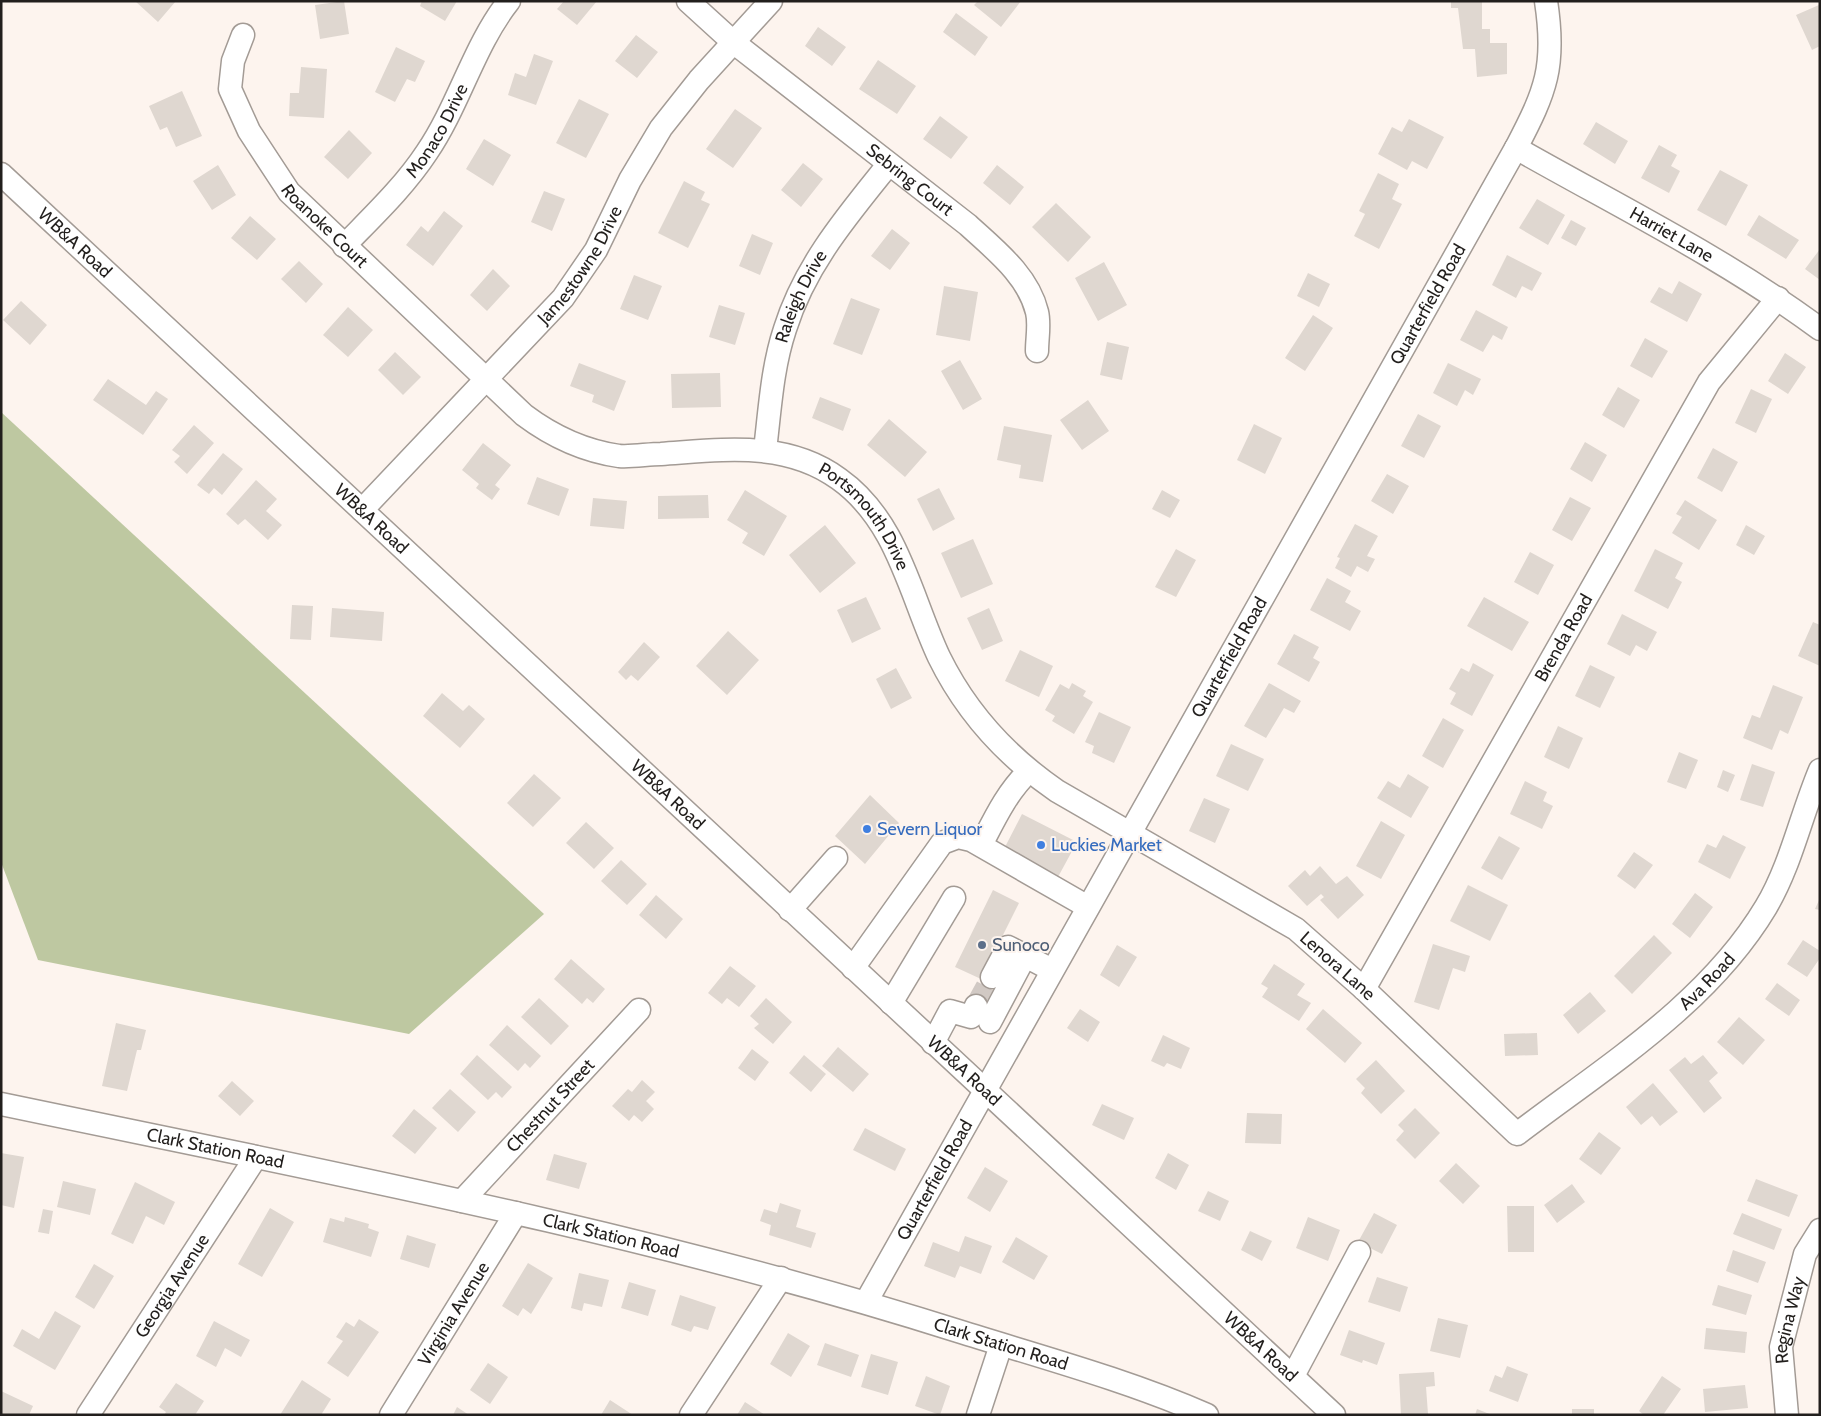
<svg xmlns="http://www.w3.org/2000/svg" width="1821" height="1416" viewBox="0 0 1821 1416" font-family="Cabin,sans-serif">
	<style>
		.forest { fill: #bec8a1 }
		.building { fill: #dfd7d0 }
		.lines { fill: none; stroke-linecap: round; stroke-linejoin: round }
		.minor-tunnel { stroke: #d1c9c4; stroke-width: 22; stroke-dasharray: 22 11; stroke-linecap: butt }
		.minor-casing { stroke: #a39b95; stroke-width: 25 }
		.minor { stroke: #fff; stroke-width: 22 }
		.shop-dot { fill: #3f7fe0; stroke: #fdf4ee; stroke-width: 2 }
		.service-dot { fill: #5c6f8a; stroke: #fdf4ee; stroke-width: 2 }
		.labels { text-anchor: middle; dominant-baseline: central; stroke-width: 4; stroke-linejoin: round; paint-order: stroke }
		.street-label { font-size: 18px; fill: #221f1d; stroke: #fdf4ee }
		.shop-label { font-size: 18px; fill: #366cbe; stroke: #fdf4ee; text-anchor: start }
		.service-label { font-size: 18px; fill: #4e5e75; stroke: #fdf4ee; text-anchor: start }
	</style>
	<rect width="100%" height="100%" fill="#fdf4ee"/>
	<path class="forest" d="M1 412 544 914 409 1034 38 960 1 862Z"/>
	<path class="building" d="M135 1H176L158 22Z
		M344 1 349 34 320 39 315 5Z
		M422 1H457L445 21 420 6Z
		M564 1H597L577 25 557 9Z
		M978 1H1021L1001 27 974 5Z
		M1451 1H1482V29H1490V43H1507V74L1477 77 1475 49H1463L1458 8H1451Z
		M1819 5 1820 46 1812 50 1796 15Z
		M956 13 988 37 975 56 943 32Z
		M818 27 846 47 832 66 805 46Z
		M636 35 658 52 637 78 615 61Z
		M396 47 425 61 415 82 407 79 395 102 375 92Z
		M534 54 553 61 536 105 508 95 515 73 526 77Z
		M878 60 916 86 897 114 859 89Z
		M301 67 327 69 324 118 289 116 290 93H299Z
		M182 91 202 136 176 147 167 127 160 130 149 106Z
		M579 99 609 114 586 158 556 143Z
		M735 109 762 128 733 168 706 149Z
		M940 116 968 137 951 159 923 139Z
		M1409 119 1444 137 1427 169 1412 161 1407 170 1378 154 1392 127 1402 132Z
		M1596 122 1628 141 1615 164 1583 144Z
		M349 130 372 153 348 179 324 157Z
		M484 139 511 155 493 186 466 169Z
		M1659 145 1677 155 1671 166 1680 171 1669 193 1641 178Z
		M803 163 823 179 801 207 781 190Z
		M218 165 236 195 212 210 193 181Z
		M997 165 1024 187 1010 205 983 183Z
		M1720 170 1748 185 1726 226 1697 210Z
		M1378 173 1399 184 1392 199 1402 204 1379 249 1354 236 1365 214 1359 211Z
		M684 181 705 192 701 200 710 204 688 248 658 233Z
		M544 191 565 199 552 231 531 222Z
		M1537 199 1565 215 1548 245 1519 228Z
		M1056 203 1091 237 1068 262 1032 227Z
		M444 211 463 226 433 266 406 245 421 226 428 232Z
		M1759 215 1799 240 1786 259 1747 235Z
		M250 216 276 239 257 260 231 238Z
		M1571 220 1586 228 1576 246 1561 238Z
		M892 229 910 243 890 270 871 256Z
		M752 234 773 243 760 275 739 266Z
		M1820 249V280L1805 269Z
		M1507 255 1542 273 1532 291 1522 286 1516 298 1492 285Z
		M299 261 323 284 306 303 281 279Z
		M1104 262 1127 305 1098 321 1075 278Z
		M493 269 510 286 487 311 470 295Z
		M1308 273 1330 284 1319 307 1297 296Z
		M634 275 662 286 648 320 620 309Z
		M1679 281 1702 294 1687 322 1650 302 1659 287 1672 294Z
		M944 286 978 292 970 341 936 335Z
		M851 298 880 309 862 355 833 344Z
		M21 301 47 325 30 345 3 320Z
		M719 305 745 313 735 345 709 337Z
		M348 307 373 330 348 357 323 335Z
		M1476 310 1508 327 1502 340 1493 335 1483 352 1460 340Z
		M1313 315 1333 328 1305 371 1285 358Z
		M1645 338 1668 351 1652 378 1630 366Z
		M1107 342 1129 347 1122 380 1100 375Z
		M395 352 421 377 403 395 378 370Z
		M1785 353 1806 367 1788 394 1768 381Z
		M960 360 982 399 963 410 941 371Z
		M579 363 626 381 614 411 592 402 594 395 570 386Z
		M1448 363 1481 379 1473 395 1465 390 1457 406 1433 393Z
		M720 373 721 407 672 408 671 374Z
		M108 379 146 405 156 391 168 399 143 435 93 400Z
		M1618 387 1640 400 1624 428 1602 415Z
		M1751 389 1772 399 1756 433 1735 423Z
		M820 397 851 409 843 431 812 418Z
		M1088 400 1109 431 1082 450 1060 420Z
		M1418 414 1441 426 1424 458 1401 446Z
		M889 419 927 452 905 477 867 445Z
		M1254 424 1282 438 1265 474 1237 460Z
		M194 425 214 443 187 474 174 462 180 456 172 450Z
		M1004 426 1052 435 1043 482 1019 478 1021 465 997 460Z
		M1585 442 1607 455 1592 482 1570 469Z
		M483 443 511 465 495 485 500 489 492 500 476 488 479 484 462 470Z
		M1713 448 1738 462 1722 492 1697 478Z
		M223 453 243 469 222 495 214 488 209 494 197 485Z
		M1387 474 1409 486 1393 514 1371 501Z
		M537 477 569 489 559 516 527 504Z
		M256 480 277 499 266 511 282 525 268 540 245 519 238 525 226 514Z
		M939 488 955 519 933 531 917 499Z
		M745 490 787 516 764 556 742 543 748 533 727 520Z
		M1162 490 1180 500 1170 518 1152 509Z
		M708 495 709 518 658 519V496Z
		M1570 497 1591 508 1572 541 1552 530Z
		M593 498 627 501 624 529 590 526Z
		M1685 500 1717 520 1699 550 1672 533 1682 517 1676 514Z
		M1355 524 1378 536 1367 556 1375 559 1368 572 1357 566 1351 577 1335 568 1340 558 1337 557Z
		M825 525 856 563 820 593 789 555Z
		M1746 525 1765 536 1754 555 1736 545Z
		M973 539 993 584 961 598 941 553Z
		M1176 549 1196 560 1176 597 1155 587Z
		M1655 549 1683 563 1675 578 1682 582 1668 609 1634 591Z
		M1530 552 1554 565 1538 595 1514 582Z
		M1327 578 1351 591 1345 602 1361 611 1350 631 1310 610Z
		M866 597 881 629 852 643 837 610Z
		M1484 597 1529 622 1512 651 1467 626Z
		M292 605 313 606 311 640 290 639Z
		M332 608 384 612 382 641 330 637Z
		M989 608 1003 641 982 650 967 618Z
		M1622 614 1657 632 1647 651 1636 645 1630 656 1607 644Z
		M1813 622 1820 625V666L1798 656Z
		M728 631 759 660 727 695 696 666Z
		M1294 634 1319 647 1313 658 1320 662 1309 682 1277 664Z
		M644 642 660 657 638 681 631 675 626 680 618 672Z
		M1020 650 1053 666 1039 697 1005 681Z
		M1473 663 1494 675 1472 716 1450 704 1456 693 1449 689 1461 668 1469 672Z
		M1590 665 1615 677 1600 708 1575 696Z
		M896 668 912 698 891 709 876 679Z
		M1072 683 1086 691 1083 696 1093 702 1074 734 1052 721 1055 716 1045 710 1060 684 1069 689Z
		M1269 683 1301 701 1294 713 1284 708 1266 738 1244 726Z
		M1773 685 1803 697 1788 734 1780 730 1772 750 1743 738 1752 715 1760 718Z
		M442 693 463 711 469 705 485 719 460 748 423 716Z
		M1099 712 1131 727 1114 763 1092 753 1094 746 1085 742Z
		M1443 718 1464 730 1443 768 1422 756Z
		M1558 726 1583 738 1569 769 1544 757Z
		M1231 744 1264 759 1248 791 1216 776Z
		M1679 752 1698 760 1686 789 1667 782Z
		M1752 764 1775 772 1763 807 1740 800Z
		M1723 770 1735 775 1728 792 1717 787Z
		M534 774 561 798 533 827 507 803Z
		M1408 774 1429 787 1411 818 1377 798 1388 781 1400 788Z
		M1525 781 1547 792 1543 801 1553 806 1542 829 1510 814Z
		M870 795 899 823 865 864 835 836Z
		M1204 798 1230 809 1215 843 1189 831Z
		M1022 814 1077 842 1058 877 1005 847Z
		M1381 821 1405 835 1381 879 1356 866Z
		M586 822 614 848 594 869 566 843Z
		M1723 835 1746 847 1730 879 1698 862 1707 844 1716 848Z
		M1499 836 1520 848 1502 880 1481 868Z
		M1634 852 1653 865 1635 889 1617 876Z
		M621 860 647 884 627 905 601 881Z
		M1320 866 1336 884 1347 876 1364 895 1338 919 1320 900 1324 897 1321 894 1307 906 1288 886 1305 870 1310 876Z
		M1468 885 1508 905 1490 941 1450 921Z
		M993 890 1019 903 981 979 955 967Z
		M1695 893 1713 907 1690 938 1672 924Z
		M656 895 683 919 666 939 639 915Z
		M1820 898V910L1815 909Z
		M1654 935 1672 953 1632 994 1614 976Z
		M1803 940 1820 951V958L1807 977 1787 964Z
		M1433 944 1470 956 1465 972 1453 968 1439 1010 1414 1002Z
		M1117 945 1137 957 1119 987 1100 975Z
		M571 959 605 989 593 1003 587 998 582 1004 554 979Z
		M1274 964 1305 984 1297 995 1311 1003 1299 1021 1262 997 1268 988 1261 984Z
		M730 966 756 986 739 1007 727 998 722 1004 708 993Z
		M1777 983 1800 1000 1789 1016 1765 999Z
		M1590 992 1606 1011 1578 1034 1563 1015Z
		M539 998 569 1026 551 1045 521 1017Z
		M766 998 792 1022 773 1044 754 1028 759 1024 750 1016Z
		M1080 1009 1100 1022 1088 1042 1067 1028Z
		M1323 1009 1362 1043 1345 1063 1306 1029Z
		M1739 1017 1765 1040 1743 1065 1717 1042Z
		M116 1023 146 1030 141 1050H137L127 1091 102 1086Z
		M507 1025 541 1056 530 1068 525 1063 518 1071 489 1045Z
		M1537 1033 1538 1055 1505 1056 1504 1034Z
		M1163 1035 1190 1048 1181 1069 1167 1063 1164 1067 1151 1061Z
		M838 1047 869 1074 853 1092 822 1066Z
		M752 1049 769 1062 755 1081 738 1068Z
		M477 1055 512 1087 502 1098 496 1092 488 1100 460 1074Z
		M804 1055 826 1074 811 1092 789 1073Z
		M1703 1055 1718 1073 1709 1081 1722 1098 1704 1113 1669 1070 1685 1057 1691 1064Z
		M1376 1060 1405 1091 1381 1114 1361 1093 1365 1088 1356 1079Z
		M642 1080 655 1092 646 1101 654 1109 642 1122 634 1115 629 1121 612 1106 628 1089 632 1092Z
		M232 1081 254 1101 240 1116 218 1096Z
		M1653 1083 1678 1112 1660 1126 1652 1116 1641 1125 1626 1107Z
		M450 1089 476 1112 458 1132 432 1108Z
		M1102 1104 1134 1118 1124 1140 1092 1125Z
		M1415 1108 1440 1133 1415 1159 1396 1140 1404 1131 1398 1125Z
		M414 1109 437 1128 415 1154 392 1136Z
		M1247 1113 1282 1114 1281 1144 1245 1143Z
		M865 1128 906 1149 895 1171 853 1150Z
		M1599 1132 1621 1148 1601 1175 1579 1159Z
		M1 1153 24 1157 14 1208 1 1205Z
		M1168 1153 1189 1165 1176 1190 1155 1178Z
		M554 1154 587 1163 579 1189 546 1180Z
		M1456 1163 1480 1186 1463 1204 1439 1181Z
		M985 1167 1008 1181 990 1212 967 1198Z
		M1756 1179 1798 1195 1789 1217 1747 1201Z
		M63 1181 96 1189 90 1215 57 1207Z
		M135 1182 175 1202 164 1225 146 1216 133 1244 111 1234Z
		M1572 1184 1585 1202 1557 1223 1544 1205Z
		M1208 1191 1229 1201 1220 1221 1198 1211Z
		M780 1203 801 1210 796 1227 816 1233 811 1248 769 1235 771 1225 760 1221 764 1209 777 1213Z
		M1507 1206H1534V1252H1508Z
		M270 1208 294 1222 262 1277 238 1264Z
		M43 1209 53 1211 49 1234 38 1232Z
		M1374 1213 1397 1225 1382 1254 1358 1242Z
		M1742 1213 1782 1229 1774 1250 1733 1234Z
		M345 1217 369 1224 368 1228 379 1232 371 1257 323 1242 330 1218 344 1222Z
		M1308 1217 1340 1230 1328 1261 1296 1248Z
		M1250 1231 1272 1241 1262 1261 1241 1250Z
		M407 1235 436 1244 429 1268 400 1259Z
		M965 1236 992 1246 981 1274 960 1266 955 1278 924 1266 933 1242 959 1252Z
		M1016 1237 1048 1256 1034 1280 1002 1262Z
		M1733 1250 1766 1262 1758 1283 1726 1271Z
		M528 1263 553 1278 531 1314 523 1308 518 1316 502 1306Z
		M94 1264 114 1276 94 1309 75 1297Z
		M579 1273 609 1280 602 1307 584 1303 582 1311 571 1308Z
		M1377 1277 1408 1287 1400 1312 1368 1302Z
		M629 1282 656 1290 648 1316 621 1308Z
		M1718 1285 1752 1295 1746 1315 1712 1305Z
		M680 1295 716 1307 708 1330 694 1326 691 1332 671 1325Z
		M55 1311 81 1326 55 1370 13 1346 22 1329 39 1339Z
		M1438 1318 1468 1325 1460 1358 1430 1351Z
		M359 1319 379 1332 348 1377 327 1363 343 1341 336 1337 346 1322 354 1327Z
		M214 1321 250 1340 241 1357 225 1348 216 1367 196 1356Z
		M1706 1328 1747 1332 1745 1353 1704 1349Z
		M1349 1330 1385 1343 1377 1365 1363 1360 1362 1363 1340 1355Z
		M788 1333 810 1346 791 1377 770 1364Z
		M825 1343 859 1355 851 1377 817 1365Z
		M871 1354 898 1362 888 1395 861 1387Z
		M488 1363 508 1377 490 1404 470 1390Z
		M1507 1366 1528 1374 1518 1402 1489 1391 1495 1375 1502 1378Z
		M1434 1372 1435 1386 1426 1387 1428 1414 1401 1415 1399 1374Z
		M926 1376 950 1386 940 1415 915 1406Z
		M1662 1376 1681 1389 1663 1415H1644L1639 1411Z
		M302 1380 331 1399 321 1415H280Z
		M176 1383 204 1401 195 1415H164L166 1412 159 1407Z
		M1745 1385 1748 1408 1705 1412 1703 1389Z
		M1 1391 33 1406 29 1415H1Z
		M610 1400 633 1415H601Z
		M745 1402 765 1415H737Z
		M457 1407 469 1415H453Z
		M1477 1409 1492 1415H1475Z
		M1572 1409H1594V1415H1572Z"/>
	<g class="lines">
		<path class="minor-tunnel" d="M976 1006 992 977"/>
		<defs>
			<g id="minor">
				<path id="s1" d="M688 1 733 42 968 225C995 250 1028 275 1037 312 1040 324 1037 338 1037 351"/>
				<path id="s2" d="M243 35 233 61 230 89 249 131 289 192 524 415C552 436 584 451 619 456 633 457 648 454 661 454 722 450 786 440 839 479 898 521 910 595 939 657 966 712 1006 756 1057 791L1296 929 1364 989 1517 1134C1605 1067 1708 1004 1766 907 1791 865 1801 815 1820 770"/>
				<path id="s3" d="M1516 148C1618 206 1726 259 1820 329"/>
				<path id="s4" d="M1 174 1334 1415"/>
				<path id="s5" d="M344 246C373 216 404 187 427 152 459 105 474 45 509 1"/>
				<path id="s6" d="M765 450C770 409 772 368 785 329 805 265 847 216 888 165"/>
				<path id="s7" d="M362 510 563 298 596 250 630 180 661 128 699 80 771 1"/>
				<path d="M981 845C995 818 1007 792 1029 771"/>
				<path d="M790 910 836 858"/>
				<path d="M853 968 942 843 958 837 971 840 1088 907"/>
				<path d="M992 977 1008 947 1052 970"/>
				<path id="s8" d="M1364 989 1709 382 1778 298"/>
				<path d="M891 1003 954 898"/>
				<path d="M990 1022 1025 956"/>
				<path d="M933 1043 950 1011 971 1017 976 1006"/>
				<path id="s9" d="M1 1104C322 1171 645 1232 958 1331 1041 1357 1127 1380 1207 1415"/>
				<path id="s10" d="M462 1201 639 1010"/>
				<path id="s11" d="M866 1302 1516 148C1546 91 1556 66 1546 1"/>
				<path d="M1293 1376 1359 1252"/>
				<path id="s12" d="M88 1415 256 1157"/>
				<path id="s13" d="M391 1415 516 1213"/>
				<path d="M691 1415 781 1278"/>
				<path d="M978 1415 1001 1345"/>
				<path id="s14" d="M1787 1415 1781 1347 1805 1254 1820 1230"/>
			</g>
		</defs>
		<use href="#minor" class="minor-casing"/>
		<use href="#minor" class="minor"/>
	</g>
	<g class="shop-dot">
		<circle cx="867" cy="829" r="5"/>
		<circle cx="1041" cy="845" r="5"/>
	</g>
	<circle class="service-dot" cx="982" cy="945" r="5"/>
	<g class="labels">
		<g class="street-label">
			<text stroke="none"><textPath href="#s5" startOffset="149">Monaco Drive</textPath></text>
			<text stroke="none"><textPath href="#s1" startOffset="285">Sebring Court</textPath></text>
			<text stroke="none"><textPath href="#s2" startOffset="224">Roanoke Court</textPath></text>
			<text stroke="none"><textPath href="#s3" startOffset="178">Harriet Lane</textPath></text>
			<text stroke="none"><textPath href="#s4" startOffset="101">WB&amp;A Road</textPath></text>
			<text stroke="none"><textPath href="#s7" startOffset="329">Jamestowne Drive</textPath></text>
			<text stroke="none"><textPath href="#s6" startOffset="159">Raleigh Drive</textPath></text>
			<text stroke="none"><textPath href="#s11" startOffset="1145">Quarterfield Road</textPath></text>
			<text stroke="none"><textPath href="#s4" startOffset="506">WB&amp;A Road</textPath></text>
			<text stroke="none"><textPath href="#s2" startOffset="875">Portsmouth Drive</textPath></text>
			<text stroke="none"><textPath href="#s8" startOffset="404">Brenda Road</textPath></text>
			<text stroke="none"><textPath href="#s11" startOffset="740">Quarterfield Road</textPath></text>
			<text stroke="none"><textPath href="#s4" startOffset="911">WB&amp;A Road</textPath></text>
			<text stroke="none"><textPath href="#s2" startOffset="1549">Lenora Lane</textPath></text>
			<text stroke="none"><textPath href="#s2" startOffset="2039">Ava Road</textPath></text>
			<text stroke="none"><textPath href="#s4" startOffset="1316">WB&amp;A Road</textPath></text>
			<text stroke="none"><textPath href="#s10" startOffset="130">Chestnut Street</textPath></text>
			<text stroke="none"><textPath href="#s9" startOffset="219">Clark Station Road</textPath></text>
			<text stroke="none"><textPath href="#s11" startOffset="140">Quarterfield Road</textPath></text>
			<text stroke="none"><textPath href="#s9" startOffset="624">Clark Station Road</textPath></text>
			<text stroke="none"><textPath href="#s12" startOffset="154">Georgia Avenue</textPath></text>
			<text stroke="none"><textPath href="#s13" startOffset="119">Virginia Avenue</textPath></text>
			<text stroke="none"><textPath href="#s14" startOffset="96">Regina Way</textPath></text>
			<text stroke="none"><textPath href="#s9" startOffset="1029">Clark Station Road</textPath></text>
			<text stroke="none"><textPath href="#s4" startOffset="1721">WB&amp;A Road</textPath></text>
		</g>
		<g class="shop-label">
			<text x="877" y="829">Severn Liquor</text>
			<text x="1051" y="845">Luckies Market</text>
		</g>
		<g class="service-label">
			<text x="992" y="945">Sunoco</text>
		</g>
	</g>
	<rect width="1821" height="1416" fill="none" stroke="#221f1d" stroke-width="5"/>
</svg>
